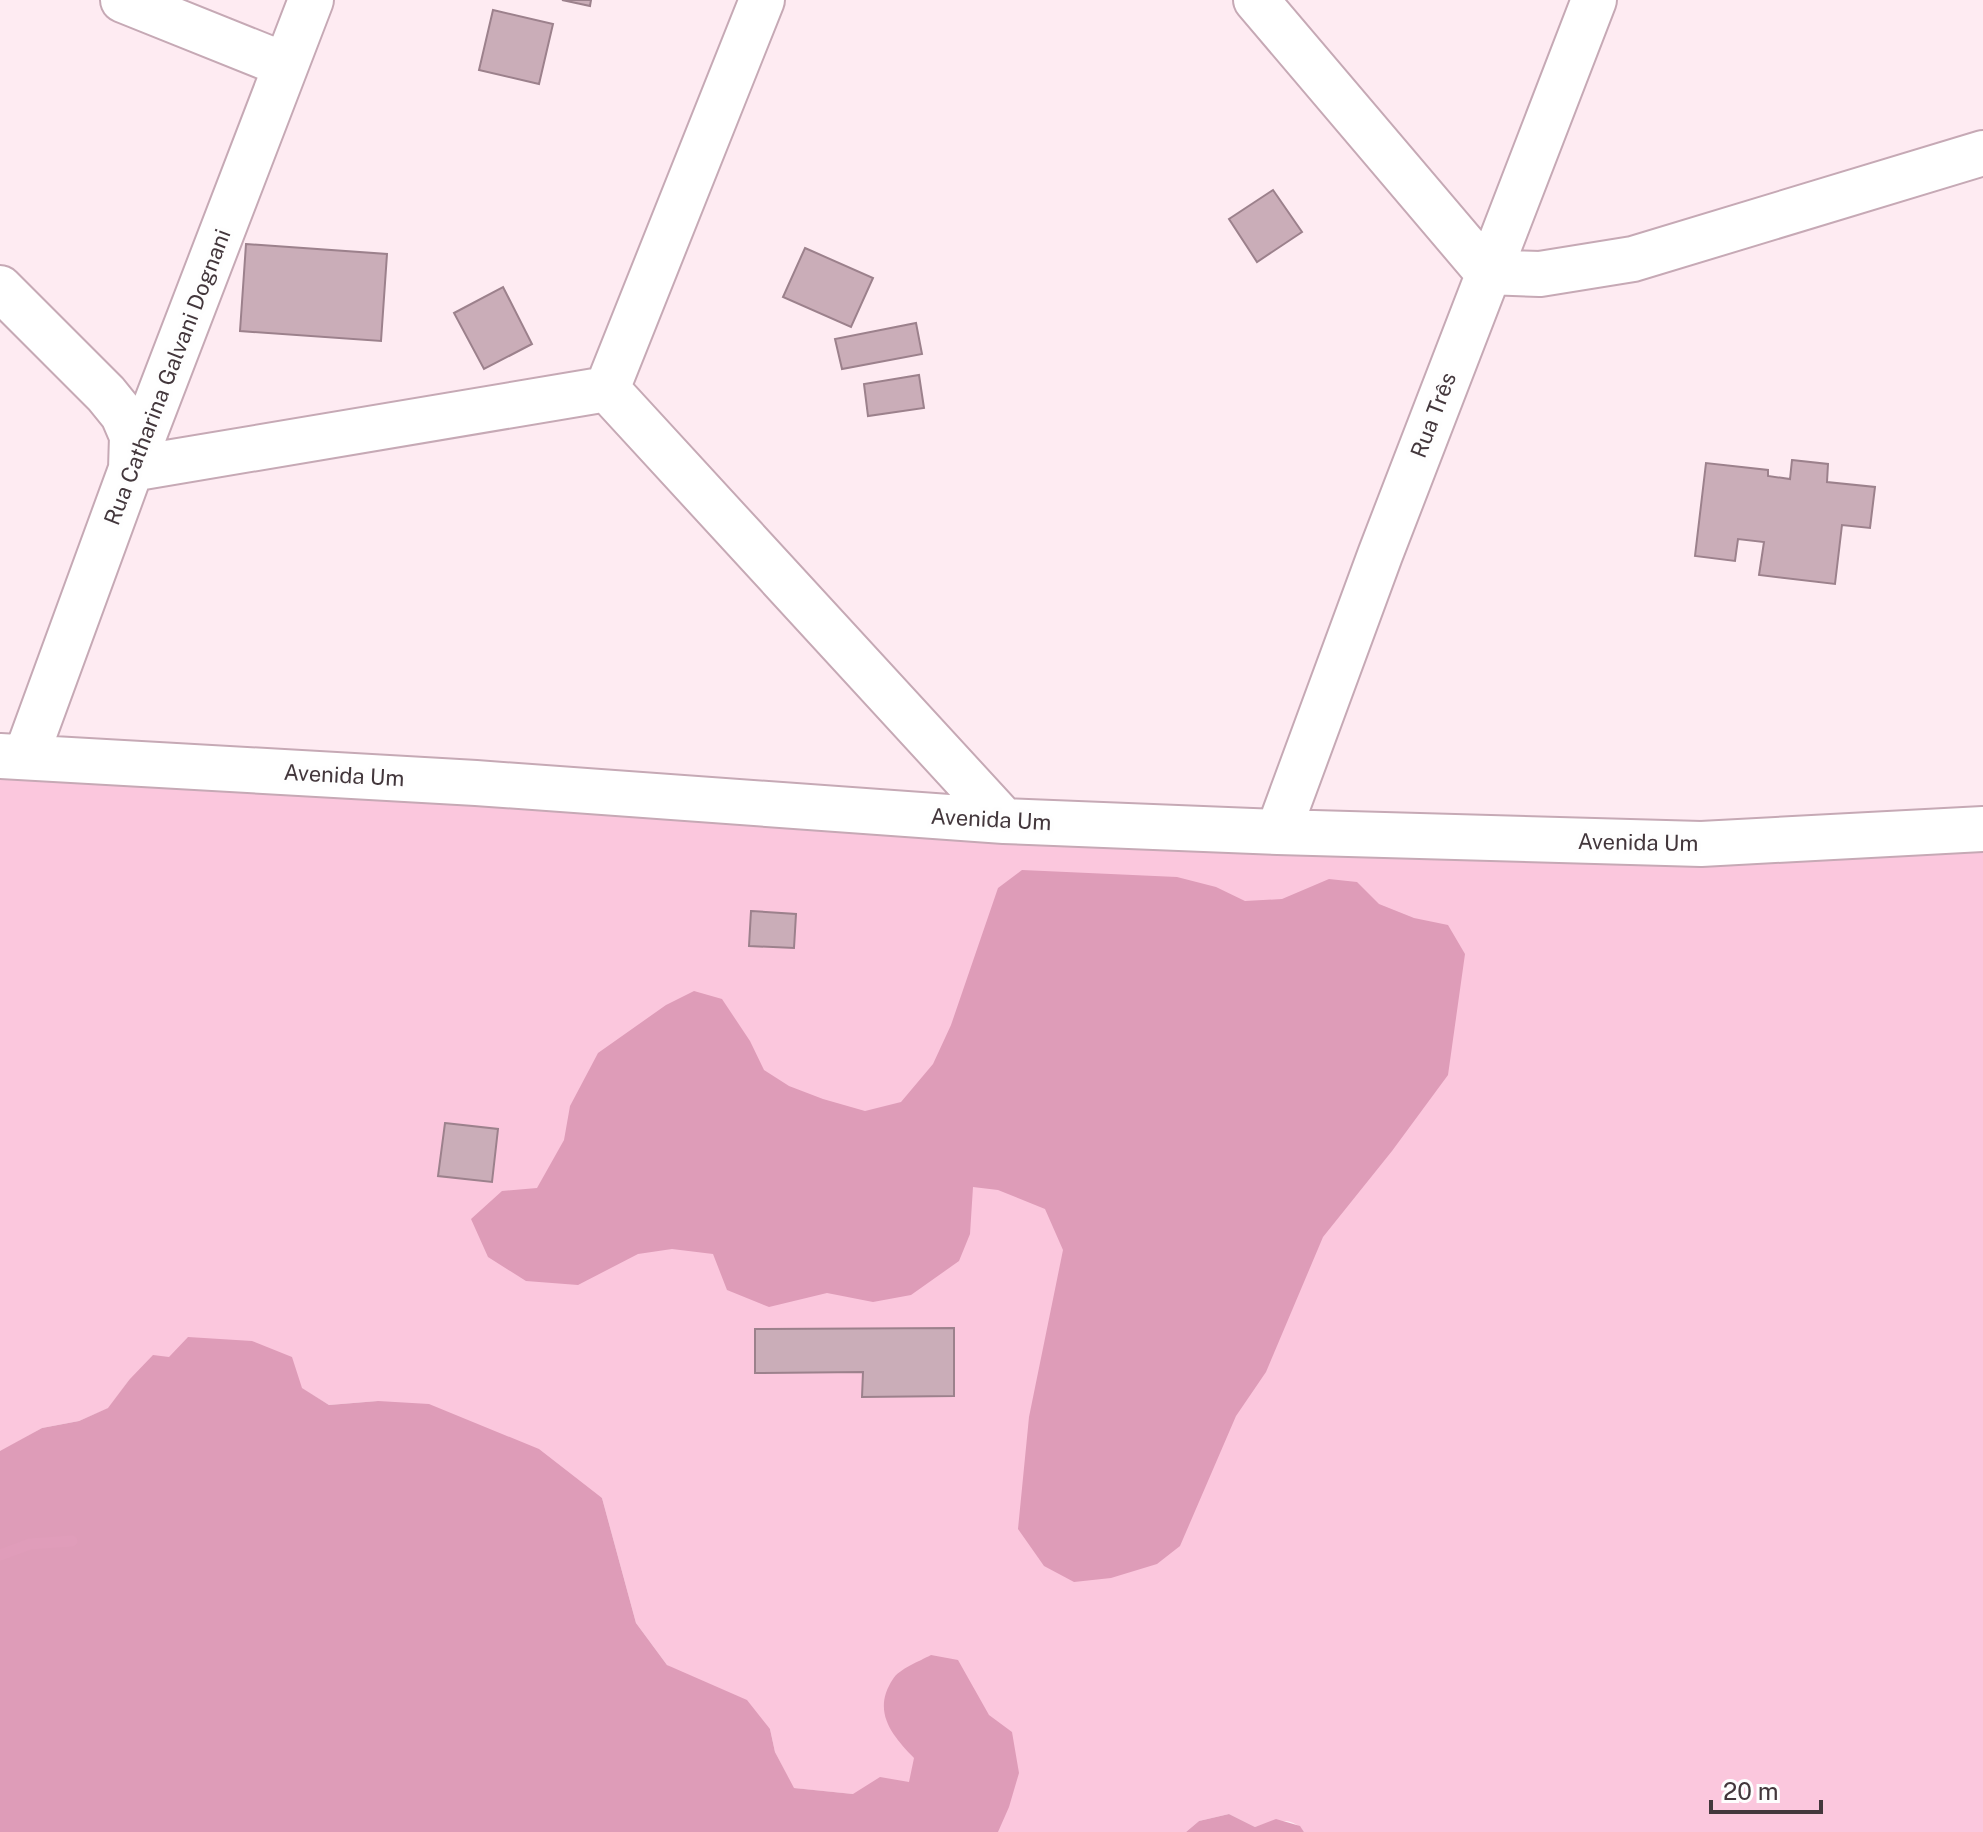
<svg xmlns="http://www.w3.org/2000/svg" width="1983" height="1832" viewBox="0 0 1983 1832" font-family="'Public Sans',sans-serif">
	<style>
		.green { fill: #fbc7dd }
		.forest { fill: #de9cb8 }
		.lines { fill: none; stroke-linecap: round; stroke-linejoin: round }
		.stream { stroke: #e09dba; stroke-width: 11 }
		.building { fill: #caadb8; stroke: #9c818c; stroke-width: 2 }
		.minor-casing { stroke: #c6a9b5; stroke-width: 48 }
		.minor { stroke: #fff; stroke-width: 44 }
		.labels { text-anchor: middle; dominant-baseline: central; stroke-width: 8; stroke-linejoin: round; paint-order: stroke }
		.street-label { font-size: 22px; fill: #43373c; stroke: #fefefe }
	</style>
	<rect width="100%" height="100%" fill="#feebf2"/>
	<path class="green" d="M0 768 1983 845V1832H1304C1292 1815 1271 1821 1255 1827L1229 1814 1199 1821 1186 1832H998L999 1824 853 1794 793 1788 775 1752 770 1729 667 1665 636 1623 602 1498 378 1401 329 1405 301 1388 168 1357 129 1380 109 1408 79 1421 42 1428 0 1452Z"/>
	<path class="forest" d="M1022 870 1177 877 1216 887 1245 901 1282 899 1329 879 1357 882 1379 904 1414 918 1448 925 1465 954 1448 1075 1392 1151 1323 1237 1266 1372 1236 1416 1180 1546 1157 1564 1111 1578 1074 1582 1044 1566 1018 1529 1029 1417 1063 1250 1045 1209 998 1190 973 1187 970 1234 959 1261 911 1295 873 1302 827 1293 769 1307 727 1290 713 1254 672 1249 638 1254 578 1285 526 1281 488 1257 471 1219 502 1191 537 1188 564 1140 570 1106 598 1053 666 1005 694 991 722 999 750 1041 764 1070 789 1086 823 1099 865 1111 901 1102 933 1064 951 1025 998 888Z
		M188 1337 252 1341 292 1357 302 1388 329 1405 378 1401 429 1404 539 1449 602 1498 636 1623 667 1665 747 1700 770 1729 775 1752 794 1788 853 1794 880 1777 909 1782 914 1758C893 1736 871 1712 893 1679 899 1669 920 1661 931 1655L958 1660 989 1715 1012 1732 1019 1773 1009 1807 998 1832H0V1451L42 1428 79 1421 108 1408 129 1380 153 1355 169 1357Z
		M1229 1814 1255 1827 1276 1819 1300 1826 1304 1832H1186L1199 1821Z"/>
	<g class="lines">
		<path class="stream" d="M0 1555 30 1544 72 1541"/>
	</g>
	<path class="building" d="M562 0H591L590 6Z
		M493 10 553 24 539 84 479 70Z
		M1273 190 1302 232 1257 262 1229 219Z
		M246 244 387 254 381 341 240 331Z
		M805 248 873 278 851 327 783 297Z
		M503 287 532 344 484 369 454 313Z
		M916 323 922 354 842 369 835 339Z
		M919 375 924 408 868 416 864 384Z
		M1792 460 1828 464 1827 482 1875 487 1870 528 1842 525 1835 584 1759 575 1764 542 1738 539 1735 561 1695 556 1706 463 1768 470V476L1790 479Z
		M751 911 796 914 794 948 749 946Z
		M445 1123 498 1129 492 1182 438 1176Z
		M954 1328V1396L862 1397 863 1372 755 1373V1329Z"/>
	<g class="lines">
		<defs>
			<path id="minor" d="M123 0 285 65
				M1256 0 1487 272 1540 274 1633 259 1983 153
				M0 288 106 394 123 415 132 436 131 469 607 389
				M607 389 1004 821
				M607 389 762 0
				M0 756 476 783 1004 821 1278 832 1701 844 1983 829
				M26 756 131 469 311 0
				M1278 832 1380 555 1594 0"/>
		</defs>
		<use href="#minor" class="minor-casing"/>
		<use href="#minor" class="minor"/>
	</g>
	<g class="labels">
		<g class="street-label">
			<text transform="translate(167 377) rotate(-69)">Rua Catharina Galvani Dognani</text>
			<text transform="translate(1433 415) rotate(-69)">Rua Três</text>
			<text transform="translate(344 775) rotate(3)">Avenida Um</text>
			<text transform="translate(991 819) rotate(3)">Avenida Um</text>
			<text transform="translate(1638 842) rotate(1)">Avenida Um</text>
		</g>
	</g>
	<path d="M1711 1800v12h110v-12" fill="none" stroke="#43373c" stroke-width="4"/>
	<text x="1723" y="1800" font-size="24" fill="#43373c" stroke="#fefefe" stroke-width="6" paint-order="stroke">20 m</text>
</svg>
